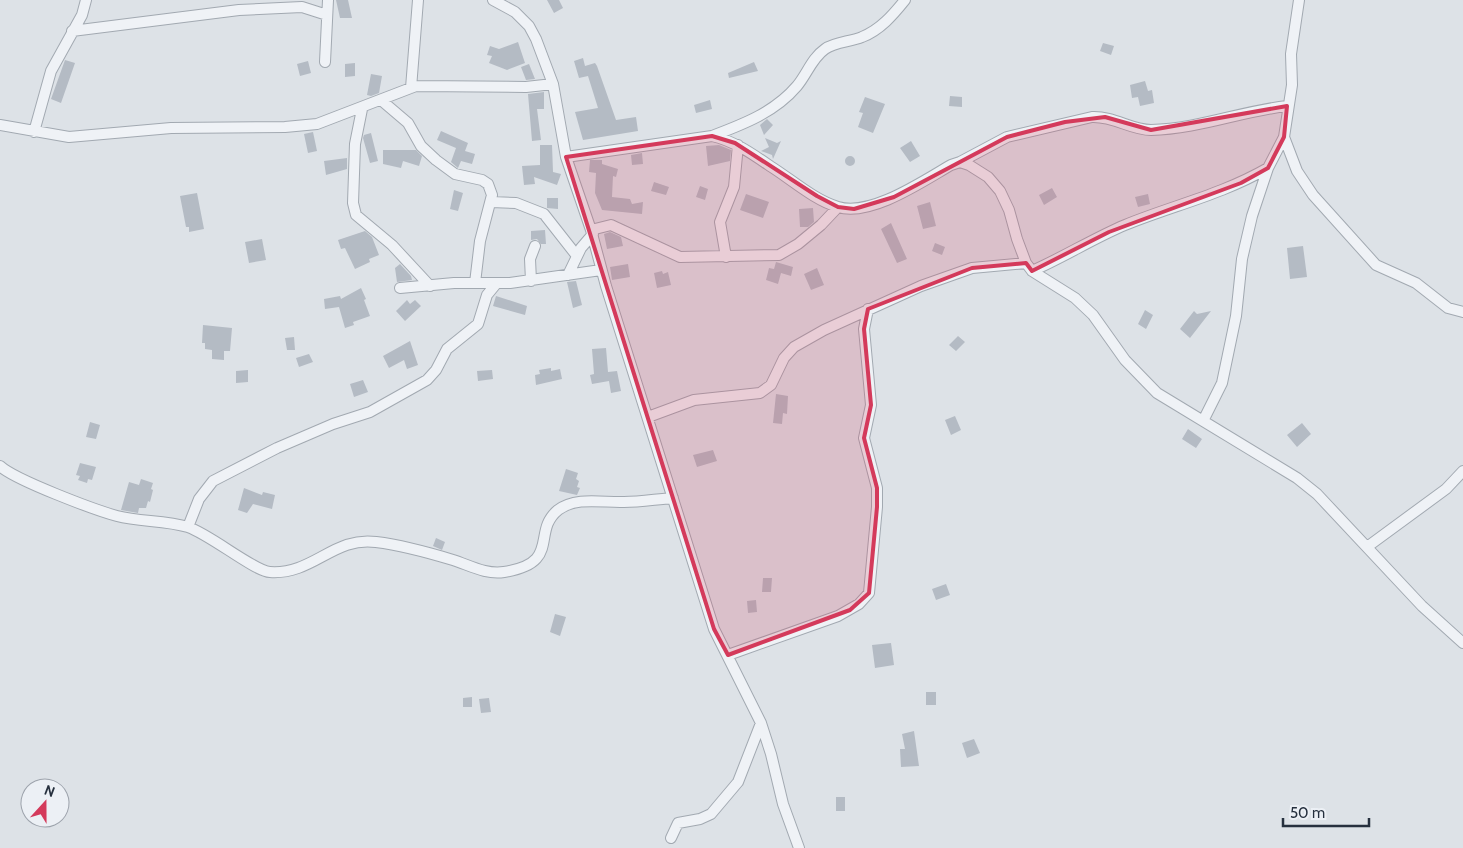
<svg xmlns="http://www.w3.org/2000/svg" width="1463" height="848" viewBox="0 0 1463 848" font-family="Cabin,sans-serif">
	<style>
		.building { fill: #b4bbc4 }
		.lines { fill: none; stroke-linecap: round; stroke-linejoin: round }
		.minor-casing { stroke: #a2a9b1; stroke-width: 12 }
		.minor { stroke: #eff2f6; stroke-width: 10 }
		.marked { fill: #d43a5b; fill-opacity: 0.2; stroke: #d43a5b; stroke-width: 4; stroke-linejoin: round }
	</style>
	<rect width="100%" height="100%" fill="#dde2e7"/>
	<path class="building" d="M336 0H348L352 18H340Z
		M547 0H559L563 8 554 13Z
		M518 42 525 63 507 70 489 63 492 56 487 55 490 46 499 49Z
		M1103 43 1114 46 1111 55 1100 51Z
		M583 58 585 66 595 63 597 66 616 120 636 117 638 131 583 140 575 112 598 108 588 76 579 78 574 61Z
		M65 60 75 63 61 103 51 99Z
		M308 61 311 73 300 76 297 64Z
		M754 62 758 71 729 78 728 73Z
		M355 63V76L345 77V64Z
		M529 64 535 79 526 80 521 67Z
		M371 74 382 76 379 93 371 96 367 95Z
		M1145 81 1148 91 1152 90 1154 103 1140 106 1138 97 1132 98 1130 85Z
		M544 92V109H537L541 140 532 141 528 94Z
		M950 96 962 97V107L949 106Z
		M865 97 885 104 873 133 858 127 863 113 859 112Z
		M710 100 712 109 696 113 694 105Z
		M767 119 773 125 764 135 760 125Z
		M441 131 468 143 465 151 475 154 472 164 461 161 458 168 451 162 456 148 437 140Z
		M313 132 317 151 308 153 304 134Z
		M371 133 378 161 370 163 363 138 364 135Z
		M765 138 777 143 781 141 773 159 772 155 761 151 769 147Z
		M911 141 920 156 910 162 900 148Z
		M540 145H552L553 172 561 174 557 185 534 177 535 184 524 185 522 166 540 165Z
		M719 145 731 150 730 161 708 166 706 146Z
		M383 150H416L422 156 419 166 403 161 401 168 383 164Z
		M642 153 643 164 632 165 631 155Z
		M845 161a5 5 0 1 1 10 0a5 5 0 1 1-10 0Z
		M347 158V169L326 175 324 161Z
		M590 160H602V164L618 169 616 177 613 176 612 197 630 199 632 204 643 202 642 214 602 210 595 193 596 173 589 172Z
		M654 182 669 187 666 195 651 191Z
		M700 186 708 189 705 200 696 197Z
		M1052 188 1057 197 1044 205 1039 195Z
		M454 190 463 193 458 211 450 209Z
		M197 193 204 229 189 232V227H186L180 196Z
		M746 194 769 202 763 218 740 210Z
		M1148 194 1150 204 1138 207 1135 197Z
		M547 198H558V209L547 208Z
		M930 202 936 226 923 229 917 206Z
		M813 208 814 222 808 227H800L799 209Z
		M891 223 907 259 897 263 881 229Z
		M545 230 546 244H541L537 239 531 240V231Z
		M365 231 372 237 379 255 369 259 370 262 355 269 345 248 341 249 338 240Z
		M610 232 621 237 623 246 607 249 604 234Z
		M262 239 266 260 249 263 245 242Z
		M935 243 945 247 942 255 932 251Z
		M1303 246 1307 277 1290 279 1287 248Z
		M776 262 793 267 791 276 781 273 778 284 766 280 769 268 774 269Z
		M400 264 411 276 412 280 397 282 395 268Z
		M628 264 630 277 612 280 610 267Z
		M817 268 824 285 811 290 804 274Z
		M662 271 663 274 668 272 671 285 657 288 654 273Z
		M576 281 582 305 573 308 567 282Z
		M361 288 366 299 364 300 370 316 353 322 354 325 345 328 339 307 325 309 324 299 340 296 341 299Z
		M496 296 527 306 525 315 493 306Z
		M407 300 410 304 415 300 421 306 405 321 396 311Z
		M1145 310 1153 315 1146 329 1138 324Z
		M1194 311 1197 314 1211 311 1190 338 1180 329Z
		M203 325 232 328 230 351H224V360L212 359V350L205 349V343H202Z
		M958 336 965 342 956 351 949 345Z
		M294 337 295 350H287L285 338Z
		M410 341 418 365 407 369 404 360 389 368 383 356Z
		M606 348 608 372 617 371 621 391 611 393 609 381 592 384 590 375 594 374 592 349Z
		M309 354 313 362 299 367 296 358Z
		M551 368V371L560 369 562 379 536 385 535 375 540 374 539 370Z
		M248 370V382L236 383V371Z
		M492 370 493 379 478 381 477 371Z
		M363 380 368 392 354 397 350 384Z
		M776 394 788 396 787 414 783 413 782 424 773 423Z
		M955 416 961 430 951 435 945 420Z
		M90 422 100 425 96 439 86 437Z
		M1302 423 1311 434 1297 447 1287 435Z
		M1188 429 1202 439 1196 448 1182 439Z
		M713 450 717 461 697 467 693 455Z
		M80 463 96 467 92 480 88 479 87 483 78 480 80 476 76 475Z
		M566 469 578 473 576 479 579 481 577 487 580 488 577 495 559 491Z
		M141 479 153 483 151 489 153 490 150 502 148 501 146 508H139L138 513 121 510 129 482 139 485Z
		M244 488 262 495 263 492 275 495 272 509 253 504 247 513 238 510Z
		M436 538 445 542 442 550 433 546Z
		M763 578H772L771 592H762Z
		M946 584 950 595 936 600 932 589Z
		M756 600 757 612 748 613 747 601Z
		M555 614 566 617 560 636 550 632Z
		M891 643 894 665 875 668 872 645Z
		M926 692H936V705H926Z
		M472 697V707H463V698Z
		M489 698 491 712 481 713 479 699Z
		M914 731 919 766 901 767 900 749H905L902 734Z
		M974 739 980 753 967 758 962 743Z
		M836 797H845V811H836Z"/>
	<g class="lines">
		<defs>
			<path id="minor" d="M493 0 515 12 529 26 536 39 553 84 566 157 591 230 606 286 714 629 761 723 771 754 783 804 799 848
				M1299 0 1291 54 1292 85 1284 137 1297 171 1313 195 1376 265 1416 283 1448 308 1463 312
				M72 31 239 10 302 7 327 15
				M325 62 328 0
				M411 88 418 0
				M381 100 408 123 421 146 436 160 455 174 482 180 488 184 492 195 480 241 475 283
				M362 109 355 144 353 203 356 215 392 245 430 286
				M0 125 69 137 171 128 285 127 317 124 416 86 526 87 553 84
				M34 132 51 71 82 15 86 0
				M712 136C744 124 775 112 797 86 807 74 812 58 825 49 835 42 850 42 862 37 880 30 893 15 905 0
				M566 157 712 136C734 141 751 153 770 166 791 179 814 200 838 207 871 217 923 181 951 165L960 162 969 165 988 177 1000 191 1009 210 1017 239 1026 263 1032 271 1075 298 1093 315 1125 360 1157 393 1297 478 1317 494 1422 606 1463 643
				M960 162 1007 137 1092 117C1114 116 1131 130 1151 130 1198 129 1242 111 1287 106
				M491 202 516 203 544 214 577 256
				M591 230 611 225 680 257 779 255 798 244 821 225 838 207
				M726 257 720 222 734 187 738 145
				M1032 271C1064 257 1094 238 1125 225 1174 205 1221 195 1268 168
				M568 275 581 248 593 234
				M531 281 530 259 535 246
				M400 288 454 283H510L601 270
				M648 417 694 400 760 393 771 385 784 358 794 347 824 330 921 286 972 268 1026 263
				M1203 421 1222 383 1236 316 1242 259 1252 216 1268 168 1284 137
				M0 466C15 480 95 510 117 516 140 522 165 520 188 527 211 535 254 571 270 572 313 575 334 536 376 542 400 545 430 553 453 560 469 565 486 575 504 572 562 563 531 532 558 510 576 496 604 503 624 502 641 502 657 499 673 498
				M188 527 199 499 213 481 277 448 333 424 370 412 427 380 436 370 447 349 478 324 487 295 496 284
				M1367 547 1446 489 1463 471
				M728 655 838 616 859 604 869 593 877 507V488L864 438 871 405 864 329 868 309
				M671 838 678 823 700 819 711 814 738 782 761 723"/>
		</defs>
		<use href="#minor" class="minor-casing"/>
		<use href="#minor" class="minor"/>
	</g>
	<path class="marked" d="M1287 106 1284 137 1268 168 1241 183 1109 232 1032 271 1026 263 972 268 868 309 864 329 871 405 864 438 877 488V507L869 593 850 610 728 655 714 629 566 157 712 136 735 143 817 196 838 207 854 209 894 197 1007 137 1065 122 1105 117 1151 130Z"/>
	<g transform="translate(45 803) rotate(21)"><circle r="24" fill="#ecf0f5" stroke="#9da3ac"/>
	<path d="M0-4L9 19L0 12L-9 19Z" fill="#d43a5b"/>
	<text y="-8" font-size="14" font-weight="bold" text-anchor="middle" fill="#26303e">N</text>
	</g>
	<path d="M1283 818v8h86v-8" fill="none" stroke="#26303e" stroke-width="2.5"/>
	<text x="1290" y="818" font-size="15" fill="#26303e" stroke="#ecf0f5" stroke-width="4" paint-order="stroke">50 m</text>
</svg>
